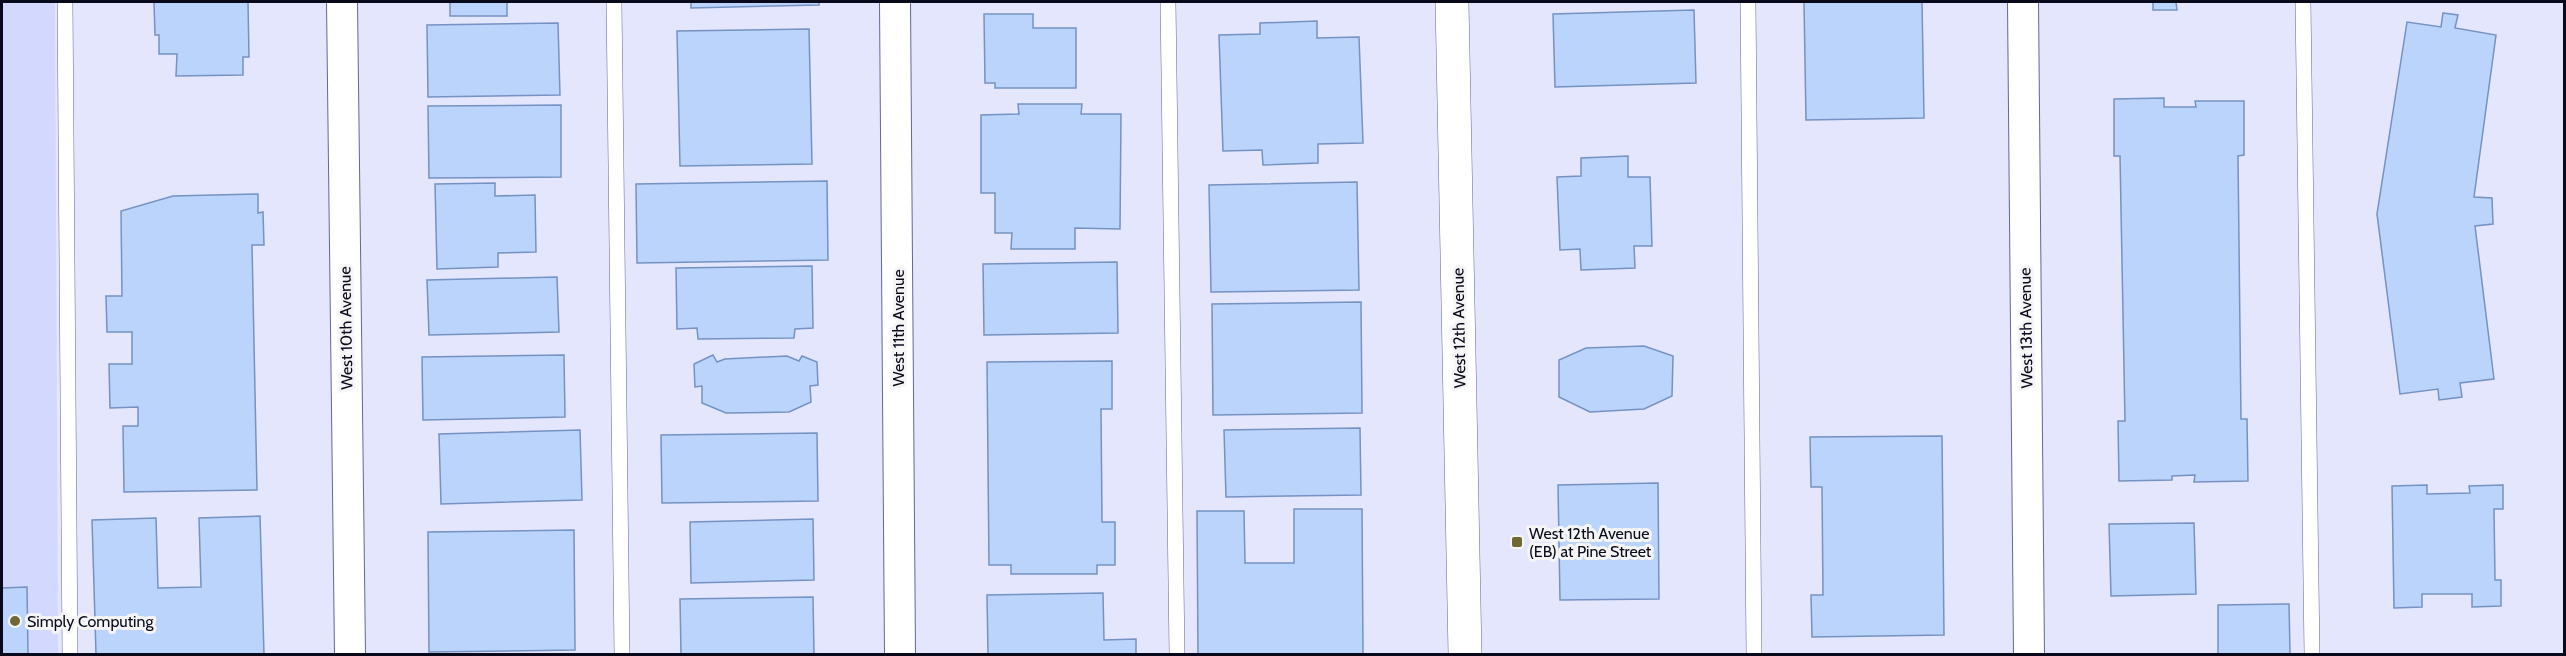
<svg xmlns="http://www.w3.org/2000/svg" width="2566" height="656" viewBox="0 0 2566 656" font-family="Cabin,sans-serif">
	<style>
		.built { fill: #d3d8ff }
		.building { fill: #bbd4fb; stroke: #7592c2; stroke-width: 1.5 }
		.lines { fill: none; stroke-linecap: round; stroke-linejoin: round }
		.service-casing { stroke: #636699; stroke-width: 16 }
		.minor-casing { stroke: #636699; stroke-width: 32 }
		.tertiary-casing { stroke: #636699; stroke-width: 34 }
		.service { stroke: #fff; stroke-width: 15 }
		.minor { stroke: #fff; stroke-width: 30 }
		.tertiary { stroke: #fff; stroke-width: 33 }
		.poi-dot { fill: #706734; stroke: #f5f5f5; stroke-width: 2 }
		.labels { text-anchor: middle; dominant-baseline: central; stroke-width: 6; stroke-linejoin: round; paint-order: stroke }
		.street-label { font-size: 16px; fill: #09091c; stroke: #f5f5f5 }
		.poi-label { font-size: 16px; fill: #09091c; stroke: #f5f5f5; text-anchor: start }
	</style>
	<rect width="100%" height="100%" fill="#e3e6fd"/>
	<path class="built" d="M2 2H55L58 654H2Z"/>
	<path class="building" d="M154 2H248L249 57H243V75L176 76 177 54H159V35H155Z
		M450 2H507V16H450Z
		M691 2H819V5L691 8Z
		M1804 2H1922L1924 118 1806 120Z
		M2153 2H2176L2177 10H2153Z
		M1694 10 1696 83 1555 87 1553 14Z
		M2443 13 2458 15 2455 28 2496 35 2474 197 2492 198 2493 224 2475 226 2494 379 2460 383 2462 397 2439 400 2438 389 2400 394 2377 214 2407 22 2441 27Z
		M984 14H1033V28H1076V88H995V83H985Z
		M1317 21V38L1359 37 1363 143 1318 144V163L1263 165 1262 150 1223 151 1219 35 1260 34V23Z
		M558 23 560 95 428 97 427 25Z
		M809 29 812 164 680 166 677 31Z
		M2164 98V107H2196L2195 101H2244V155L2238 156 2241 419H2247L2248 481 2194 482 2195 475 2172 476V480L2119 481 2118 421H2125L2120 156H2114V99Z
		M1018 104H1082L1081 114H1121L1120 229 1075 228V249H1011L1012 233H995V193H981V115L1019 114Z
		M561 105V177L429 178 428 106Z
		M1628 156V177H1650L1652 246H1634L1635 268 1581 270 1580 249 1560 250 1557 177 1581 176V158Z
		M827 181 828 260 637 263 636 184Z
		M1357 182 1359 290 1211 292 1209 185Z
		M495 183V196L535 195 536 252 498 253V267L437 269 435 184Z
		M258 194V213L263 212 264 245H252L257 490 124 492 123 426H138V407L110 408 109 364H132V332H107L106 296H122L121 211 173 196Z
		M1117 262 1118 333 984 335 983 264Z
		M812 266 813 328 795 329 794 338 698 339 697 328 677 329 676 268Z
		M557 277 559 332 429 335 427 280Z
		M1361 302 1362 413 1213 415 1212 304Z
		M1644 346 1673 356 1672 396 1644 409 1590 412 1559 397V360L1586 348Z
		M564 355 565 417 423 420 422 357Z
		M713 355 717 362 725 359 787 356 799 361 802 356 817 362 818 385 810 386 811 402 789 412 726 413 702 403V386L695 387 694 364Z
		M1112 361V409H1101L1102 522H1115V565H1097V574H1011V565H989L987 362Z
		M1360 428 1361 495 1226 497 1224 430Z
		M580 430 582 500 441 504 439 434Z
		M817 433 818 501 662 503 661 435Z
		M1942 436 1944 635 1812 637 1811 595H1823L1822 487H1811L1810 437Z
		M1658 483 1659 599 1560 600 1558 485Z
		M2427 485V494L2470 493 2469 486 2503 485V509H2494L2495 580H2501V606L2472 607V594H2422V607L2394 608 2392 486Z
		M1294 509H1362L1363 654H1198L1197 511H1244L1245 563H1294Z
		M260 516 264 654H96L92 520 156 518 158 588 201 587 199 518Z
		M813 519 814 580 691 583 690 522Z
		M2194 523 2196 594 2111 596 2109 524Z
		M574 530 575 650 429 652 428 532Z
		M27 587 28 654H2V588Z
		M1103 593 1104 640 1136 639V654H988L987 595Z
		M813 597 814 654H681L680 599Z
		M2289 604 2290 654H2218V605Z"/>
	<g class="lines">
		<defs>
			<path id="service" d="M65 2 70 654
				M614 2 622 654
				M1168 2 1177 654
				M1748 2 1754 654
				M2303 2 2312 654"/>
			<path id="minor" d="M342 2 350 654
				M895 2 900 654
				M2023 2 2029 654"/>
			<path id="tertiary" d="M1452 2 1465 654"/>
		</defs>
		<use href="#service" class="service-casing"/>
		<use href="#minor" class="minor-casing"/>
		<use href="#tertiary" class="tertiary-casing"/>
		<use href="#service" class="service"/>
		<use href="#minor" class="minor"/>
		<use href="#tertiary" class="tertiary"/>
	</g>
	<g class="poi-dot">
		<rect x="1511" y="536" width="12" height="12" rx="3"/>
		<circle cx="15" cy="621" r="6"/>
	</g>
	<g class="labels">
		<g class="street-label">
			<text transform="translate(346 328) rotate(-91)">West 10th Avenue</text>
			<text transform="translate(898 328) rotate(-90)">West 11th Avenue</text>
			<text transform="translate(1459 328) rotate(-91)">West 12th Avenue</text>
			<text transform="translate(2026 328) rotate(-91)">West 13th Avenue</text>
		</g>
		<g class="poi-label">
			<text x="1529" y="533">West 12th Avenue<tspan x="1529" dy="18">(EB) at Pine Street</tspan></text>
			<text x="27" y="621">Simply Computing</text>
		</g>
	</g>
	<rect width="2566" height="656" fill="none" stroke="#09091c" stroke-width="6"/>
</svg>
